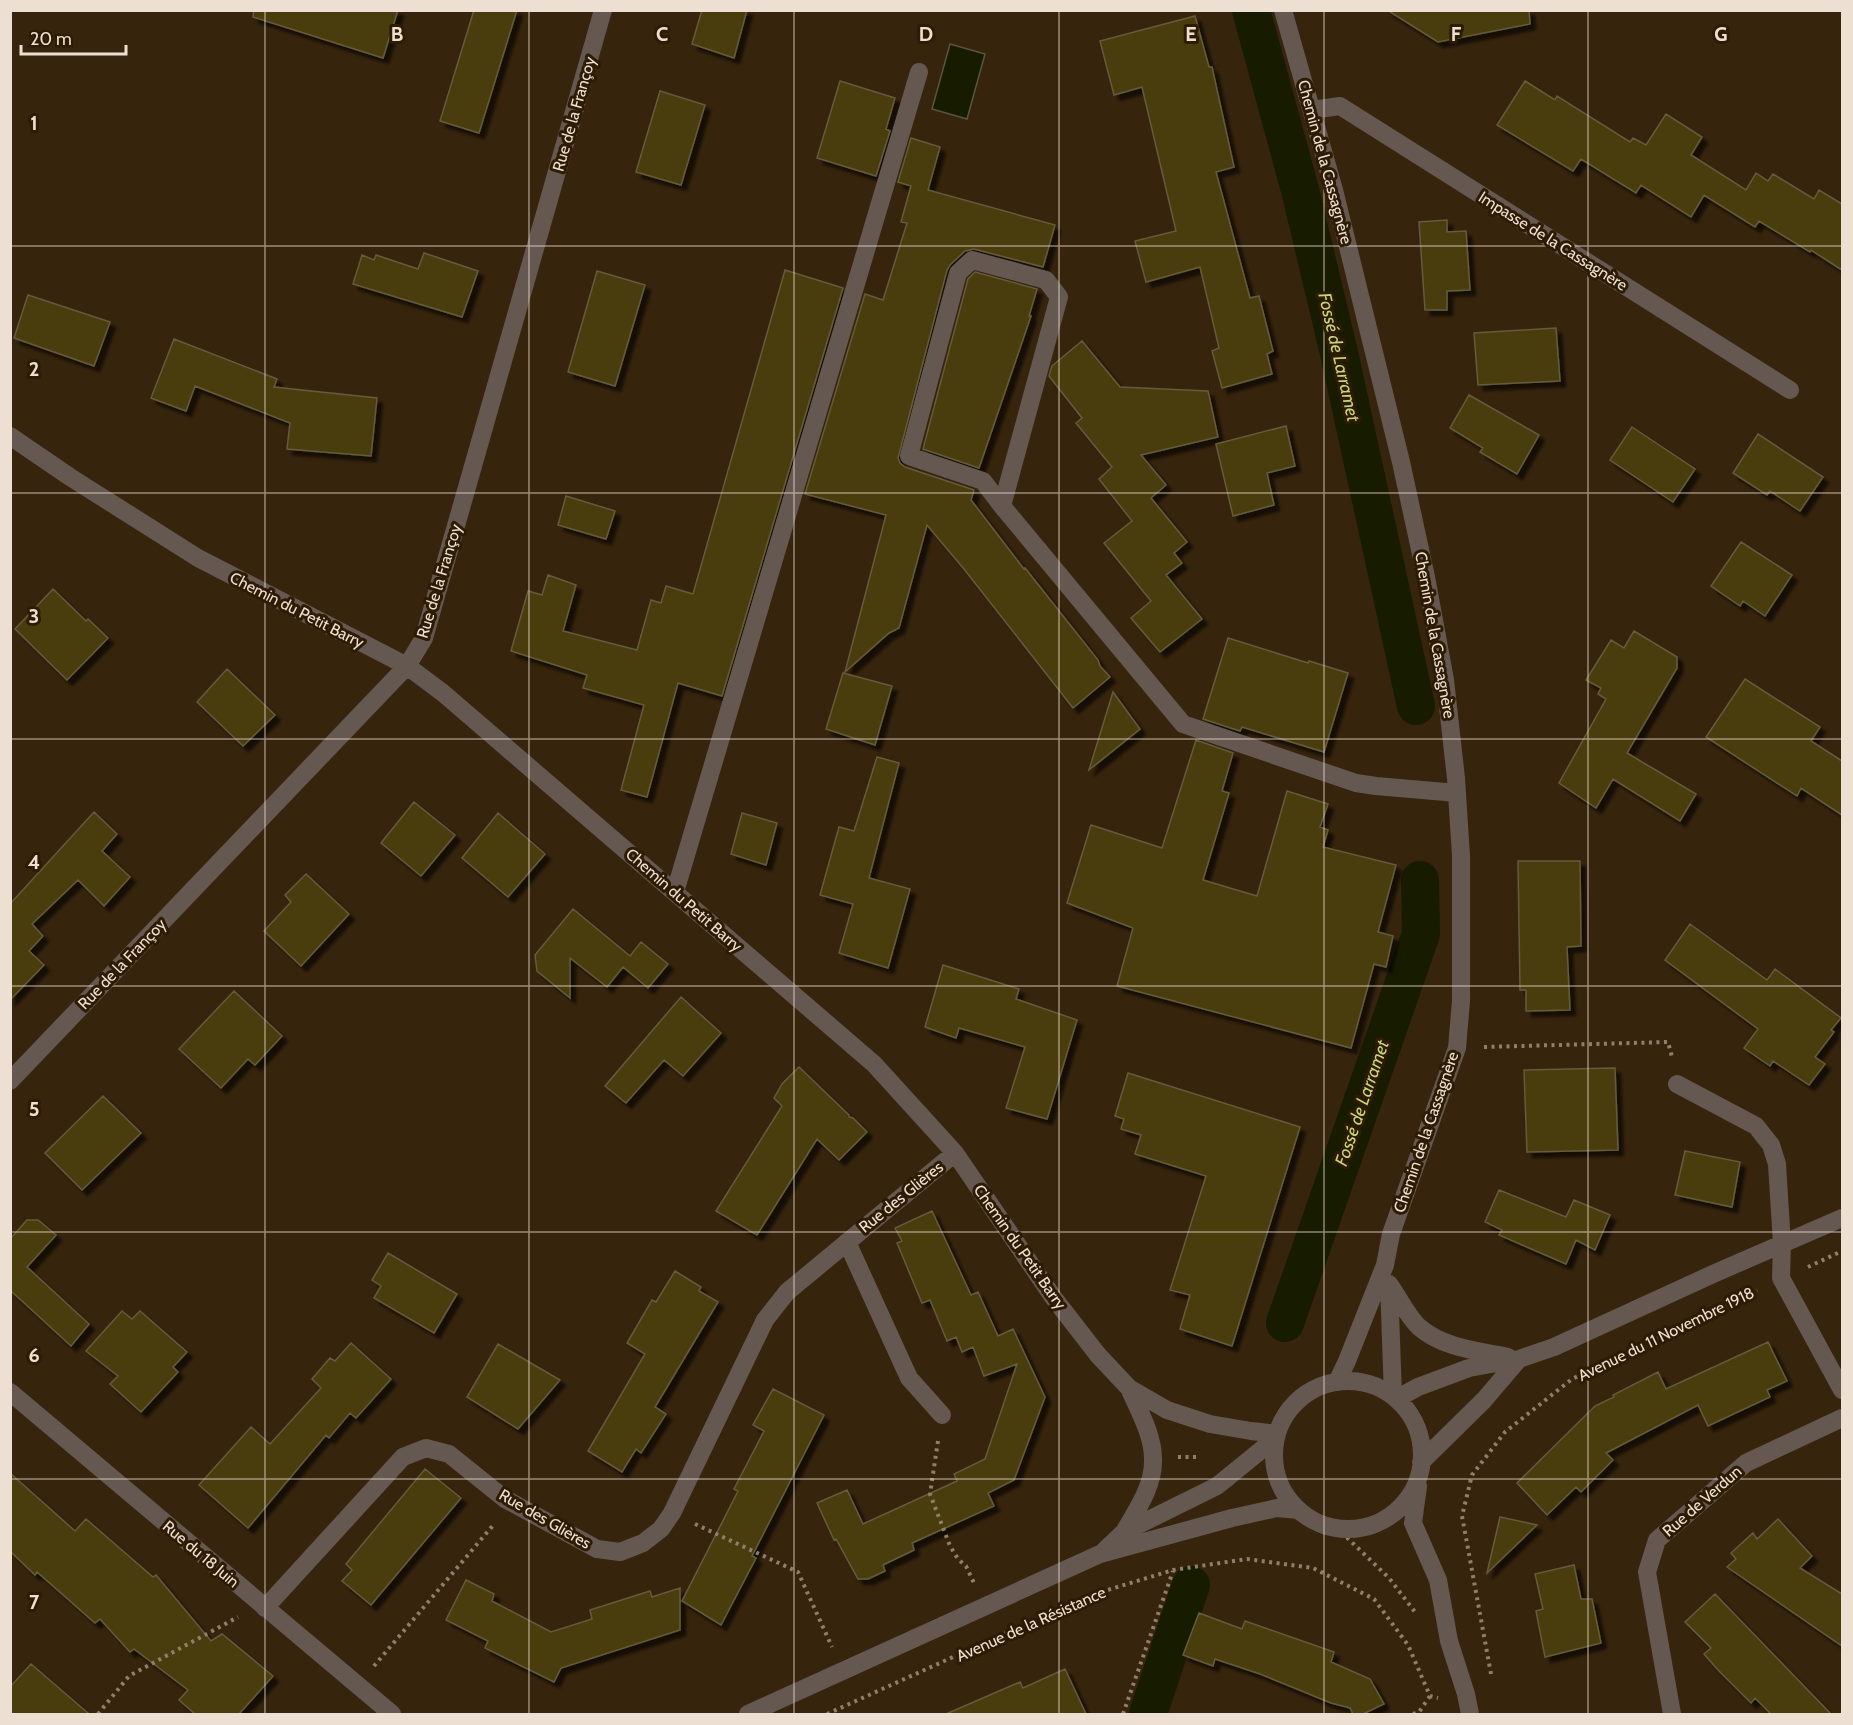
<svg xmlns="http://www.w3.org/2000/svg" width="1853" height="1725" viewBox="0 0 1853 1725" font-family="Cabin,sans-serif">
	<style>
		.water { fill: #171b00; stroke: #57563f; stroke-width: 1.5 }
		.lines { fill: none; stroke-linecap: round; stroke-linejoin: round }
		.canal { stroke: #171b00; stroke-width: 38 }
		.building { fill: #4a3c09; stroke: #645b3d; stroke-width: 1.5; filter: url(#shadow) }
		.path { stroke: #8f7f6c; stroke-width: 4; stroke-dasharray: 3 4.5; stroke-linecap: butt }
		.minor { stroke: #655851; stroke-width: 18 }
		.grid { fill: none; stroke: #ede0d2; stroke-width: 1.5; stroke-opacity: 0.55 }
		.labels { text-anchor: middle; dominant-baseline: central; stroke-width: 6; stroke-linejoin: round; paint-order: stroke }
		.street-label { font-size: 16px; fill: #ede0d2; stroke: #2d1b04 }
		.water-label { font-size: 18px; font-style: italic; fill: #c7d57b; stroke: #2d1b04 }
		.grid-label { font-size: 20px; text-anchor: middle; font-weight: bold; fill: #ede0d2; stroke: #2d1b04; stroke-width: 6; stroke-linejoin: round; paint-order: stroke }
	</style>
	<defs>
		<filter id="shadow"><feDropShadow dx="5.5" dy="5.5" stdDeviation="1.5" flood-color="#0009"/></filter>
	</defs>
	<rect width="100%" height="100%" fill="#37240d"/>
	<path class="water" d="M950 44 985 54 967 119 932 109Z"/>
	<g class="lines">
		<path class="canal" d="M1251 10 1300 190 1339 353 1416 706
			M1285 1323 1421 934 1420 880
			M1148 1714 1191 1585"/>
	</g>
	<path class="building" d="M254 10H398L383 58 253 17Z
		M474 10H517L479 133 440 121Z
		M702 10H747L734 58 692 44Z
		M1387 10H1529L1530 24 1438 42Z
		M1195 16 1209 67H1212L1234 167 1216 172 1250 298 1259 296 1273 351 1267 354 1272 374 1222 388 1212 351 1219 348 1200 267 1146 282 1135 241 1176 231 1142 87 1114 95 1100 41Z
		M840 81 895 98 886 129 890 131 876 176 817 158Z
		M1525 81 1555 100 1557 96 1630 142 1633 138 1646 145 1666 114 1702 137 1691 155 1746 190 1756 173 1768 181 1773 174 1814 199 1819 190 1842 204V270L1811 250 1810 252 1759 221 1755 227 1704 195 1691 217 1641 185 1636 193 1581 159 1573 171 1497 125Z
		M660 91 705 105 681 185 636 172Z
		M911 138 940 147 928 190 1055 225 1043 267 974 249 965 251 950 265 947 270 898 458 900 463 905 467 974 490 971 500 1024 569 1025 568 1098 660 1100 666 1110 677 1073 708 964 569 927 525 899 628 889 633 845 672 886 515 805 494 865 294 883 300 907 223 901 222 911 186 898 182Z
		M1447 220V232L1466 231 1470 290 1447 291V310H1425L1419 222Z
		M424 253 478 271 462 317 353 284 362 255 374 260 376 255 418 269Z
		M785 270 843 288 722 696 678 683 647 797 621 790 644 705 583 688 587 675 511 651 528 591 542 595 548 575 576 585 563 631 637 650 651 600 661 603 666 586 693 594Z
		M597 271 645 285 615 386 568 372Z
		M975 272 1037 289 1029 316H1031L979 468 923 449 968 279Z
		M28 295 110 322 94 366 14 338Z
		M1556 328 1560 381 1478 385 1474 333Z
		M174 339 277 379 274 387 377 398 371 456 287 449 290 423 195 386 186 411 151 398Z
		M1082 341 1120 387 1208 391 1218 437 1141 455 1166 485 1151 498 1187 542 1174 553 1182 563 1166 575 1202 619 1160 652 1131 618 1151 601 1104 543 1132 521 1099 479 1112 467 1076 423 1082 418 1049 376 1052 366Z
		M1469 395 1539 435 1517 474 1480 452 1483 448 1450 428Z
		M1286 426 1295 466 1267 473 1274 505 1233 516 1216 444Z
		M1632 427 1695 469 1673 502 1610 460Z
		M1758 434 1823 477 1800 511 1770 491 1767 495 1733 473Z
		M566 496 615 511 606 539 558 525Z
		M1741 542 1792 575 1765 616 1743 601 1740 606 1711 586Z
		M53 589 86 621 88 619 108 638 67 680 15 629Z
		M1634 631 1677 657V668L1627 753 1696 794 1680 821 1613 779 1596 808 1559 783 1606 699 1598 694 1601 688 1586 680 1611 640 1624 648Z
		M1228 638 1308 663 1309 661 1348 673 1324 752 1242 727 1240 731 1203 719Z
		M227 669 275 715 243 746 197 702Z
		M843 673 892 686 875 745 826 729Z
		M1745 679 1820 727 1811 741 1842 761V815L1801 788 1797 796 1706 737Z
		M1113 692 1140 729 1089 770Z
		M1196 740 1233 753 1222 791 1229 793 1203 880 1257 896 1287 791 1328 804 1320 827 1328 830 1323 847 1396 865 1378 932 1393 936 1386 967 1374 964 1351 1048 1117 986 1133 928 1067 903 1091 825 1162 848Z
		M877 757 899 763 869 878 910 889 888 968 839 953 853 904 820 895 839 827 854 831Z
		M414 802 455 835 421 876 381 843Z
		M94 812 117 834 102 851 130 877 104 906 78 880 32 924 43 936 29 951 44 965 10 1000V904Z
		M498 813 545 854 508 897 462 858Z
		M742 813 777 823 766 865 731 854Z
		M1518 861H1580L1581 946 1567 947 1570 1010 1526 1011V990H1520Z
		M306 874 349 914 301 966 264 931 291 902 285 895Z
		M573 909 630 956 641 942 668 964 648 988 623 967 607 987 570 958V998L537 971 535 955Z
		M1690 924 1767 980 1775 969 1841 1018 1831 1030 1834 1032 1815 1057 1825 1064 1809 1085 1773 1061 1770 1066 1744 1048 1758 1029 1665 960Z
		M943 965 1019 989 1016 999 1077 1020 1047 1119 1006 1108 1025 1047 959 1028 956 1038 925 1027Z
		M234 991 282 1036 255 1065 248 1059 221 1088 179 1049Z
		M681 997 721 1033 683 1076 664 1060 626 1103 605 1086Z
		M799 1067 849 1115V1117L853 1118 867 1132 839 1160 817 1139 757 1235 716 1211 782 1106 774 1098 782 1084Z
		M1615 1068 1618 1150 1527 1152 1524 1070Z
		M1128 1073 1300 1127 1232 1346 1180 1329 1190 1295 1170 1290 1206 1176 1135 1154 1141 1135 1121 1129 1124 1119 1115 1116Z
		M103 1096 141 1133 82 1190 45 1153Z
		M1685 1151 1740 1162 1732 1207 1675 1195Z
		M1499 1190 1566 1217 1574 1200 1610 1215 1595 1250 1576 1240 1566 1264 1499 1235 1502 1230 1485 1222Z
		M932 1211 971 1295 978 1292 998 1336 1013 1329 1045 1397 1014 1480 988 1493 994 1506 912 1543 914 1550 883 1565 885 1571 868 1579H858L836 1539 834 1540 817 1503 847 1490 863 1524 957 1481 954 1474 985 1459 1017 1364 984 1376 973 1347 962 1352 956 1337 947 1341 930 1300 922 1303 897 1243 902 1241 895 1228Z
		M27 1220H38L56 1235 27 1267 89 1324 71 1346 10 1290V1239Z
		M388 1253 457 1294 434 1333 374 1298 381 1286 372 1280Z
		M675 1271 701 1287 699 1291 718 1302 655 1407 666 1414 641 1453 636 1449 622 1472 588 1451 645 1354 627 1343 652 1300 656 1302Z
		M122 1311 132 1319 140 1311 187 1352 173 1367 178 1372 141 1412 110 1384 118 1376 86 1351Z
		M1768 1342 1787 1381 1767 1390 1770 1397 1708 1426 1698 1405 1606 1453 1613 1460 1581 1492 1576 1487 1547 1515 1517 1483 1595 1406 1614 1397 1613 1395 1658 1372 1666 1389Z
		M351 1343 391 1379 356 1418 350 1413 329 1438 326 1435 248 1528 199 1485 251 1427 270 1444 321 1388 312 1379 330 1358 335 1361Z
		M498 1344 560 1380 518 1429 467 1397Z
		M773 1389 824 1415 752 1556 756 1558 721 1625 682 1601 738 1491 734 1489 764 1431 753 1425Z
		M425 1469 461 1498 371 1605 342 1581 352 1570 346 1564Z
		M10 1473 75 1531 86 1519 153 1577 156 1575 211 1641 222 1634 273 1676 239 1714H195L179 1700 188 1690 134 1649 130 1652 100 1619 95 1623 37 1572 35 1575 10 1551Z
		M1500 1517 1537 1525 1487 1573Z
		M1778 1519 1812 1556 1800 1568 1842 1594V1646L1727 1567 1736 1559 1731 1553 1753 1533 1757 1539Z
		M1574 1565 1581 1599H1592L1601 1643 1545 1657 1536 1611 1543 1609 1535 1574Z
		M466 1580 494 1594 492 1601 551 1632 592 1619 590 1610 650 1591 652 1597 680 1588V1630L561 1668 554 1682 485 1648 488 1641 446 1620Z
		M1715 1594 1831 1714H1771L1755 1698 1751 1703 1719 1671 1704 1654 1711 1648 1685 1622Z
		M1199 1613 1242 1629 1245 1621 1334 1652 1331 1662 1370 1679 1384 1704 1363 1714H1353L1350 1708 1331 1703 1260 1674 1215 1659 1213 1666 1183 1655Z
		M31 1664 89 1714H10V1687Z
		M1065 1669 1086 1714H946L1020 1682 1023 1688Z"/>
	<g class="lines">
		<path class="path" d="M1484 1047 1668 1042 1672 1057
			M1808 1267 1842 1251
			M938 1441 930 1494 950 1546 958 1559 966 1566 974 1583
			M1178 1457H1198
			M695 1524 798 1572 832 1647
			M1336 1527 1389 1578 1415 1612
			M374 1666 495 1523
			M1491 1674 1462 1516 1472 1475 1505 1432 1572 1379 1757 1290
			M98 1714 129 1676 238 1617
			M827 1714 1088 1596 1173 1570 1247 1559 1313 1568 1374 1599 1408 1645 1430 1696 1438 1698
			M1123 1714 1173 1571
			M1413 1714 1419 1712 1430 1696"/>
		<path class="minor" d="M1283 10 1334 190 1401 462 1426 577 1445 680 1456 778 1461 856V1001L1457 1048 1391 1234 1385 1265 1347 1361 1337 1382
			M1312 110 1340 106 1790 390
			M10 436 70 477 198 558 407 666 443 693 874 1064 955 1153 1053 1297 1098 1355 1129 1388 1167 1410 1210 1424 1251 1431 1277 1434
			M1002 506 1059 297 1046 280 972 260 958 273 909 456 983 481 1002 506 1183 724 1356 783 1376 786 1457 793
			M675 892 919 72
			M10 1081 407 666 424 638 603 10
			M1677 1084 1756 1126 1771 1145 1777 1164 1782 1244 1781 1278 1842 1390
			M847 1242 909 1378 942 1415
			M1389 1284C1398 1296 1408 1317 1419 1327 1443 1348 1478 1351 1508 1357
			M1389 1284 1393 1396
			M1274 1455a74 74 0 1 1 148 0a74 74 0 1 1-148 0Z
			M10 1392 392 1714
			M1396 1399 1418 1387 1469 1368 1519 1359 1554 1347 1713 1274 1842 1218
			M1421 1462 1484 1400 1519 1359
			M1418 1486 1413 1523 1438 1580 1449 1641 1466 1694 1470 1714
			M1124 1532C1137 1510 1154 1485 1153 1459 1153 1434 1138 1409 1129 1388
			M1104 1551 1124 1532 1217 1486 1276 1438
			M265 1608 403 1457 426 1448 449 1454 505 1499 597 1549 620 1552 643 1543 661 1529 672 1513 765 1320 787 1292 955 1153
			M748 1714 1100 1554 1232 1518 1277 1508 1299 1510
			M1672 1714 1647 1572 1657 1540 1746 1463 1842 1418"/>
	</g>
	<path class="grid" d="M265 10V1714M529 10V1714M794 10V1714M1059 10V1714M1324 10V1714M1588 10V1714M10 246H1842M10 493H1842M10 739H1842M10 986H1842M10 1232H1842M10 1479H1842"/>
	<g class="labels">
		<g class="street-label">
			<text transform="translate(574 114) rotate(-74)">Rue de la Françoy</text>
			<text transform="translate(1325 162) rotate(75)">Chemin de la Cassagnère</text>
			<text transform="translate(1553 241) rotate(32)">Impasse de la Cassagnère</text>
			<text transform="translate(439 581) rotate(-73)">Rue de la Françoy</text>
			<text transform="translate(297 610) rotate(27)">Chemin du Petit Barry</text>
			<text transform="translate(1435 635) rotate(80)">Chemin de la Cassagnère</text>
			<text transform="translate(684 900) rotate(41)">Chemin du Petit Barry</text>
			<text transform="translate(122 964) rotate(-46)">Rue de la Françoy</text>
			<text transform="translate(1426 1132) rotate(-71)">Chemin de la Cassagnère</text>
			<text transform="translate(901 1197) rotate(-39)">Rue des Glières</text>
			<text transform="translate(1020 1247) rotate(55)">Chemin du Petit Barry</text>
			<text transform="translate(1666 1334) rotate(-26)">Avenue du 11 Novembre 1918</text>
			<text transform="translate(1702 1501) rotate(-41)">Rue de Verdun</text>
			<text transform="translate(545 1519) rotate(30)">Rue des Glières</text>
			<text transform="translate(201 1554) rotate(40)">Rue du 18 Juin</text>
			<text transform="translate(1031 1624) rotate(-24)">Avenue de la Résistance</text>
		</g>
		<g class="water-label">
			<text transform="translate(1339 357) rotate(77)">Fossé de Larramet</text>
			<text transform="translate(1362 1103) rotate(-71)">Fossé de Larramet</text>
		</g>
	</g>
	<g class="grid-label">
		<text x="397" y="41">B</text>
		<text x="662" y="41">C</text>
		<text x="926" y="41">D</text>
		<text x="1191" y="41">E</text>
		<text x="1456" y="41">F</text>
		<text x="1721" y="41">G</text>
		<text x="34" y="130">1</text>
		<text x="34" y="376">2</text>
		<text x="34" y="623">3</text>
		<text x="34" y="869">4</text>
		<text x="34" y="1116">5</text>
		<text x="34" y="1362">6</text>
		<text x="34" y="1609">7</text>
	</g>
	<rect width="1853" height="1725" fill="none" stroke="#ede0d2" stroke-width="24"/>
	<path d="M21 45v9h105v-9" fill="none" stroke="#ede0d2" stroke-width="3"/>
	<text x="30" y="45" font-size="18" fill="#ede0d2" stroke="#2d1b04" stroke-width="4.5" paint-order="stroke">20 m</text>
</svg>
